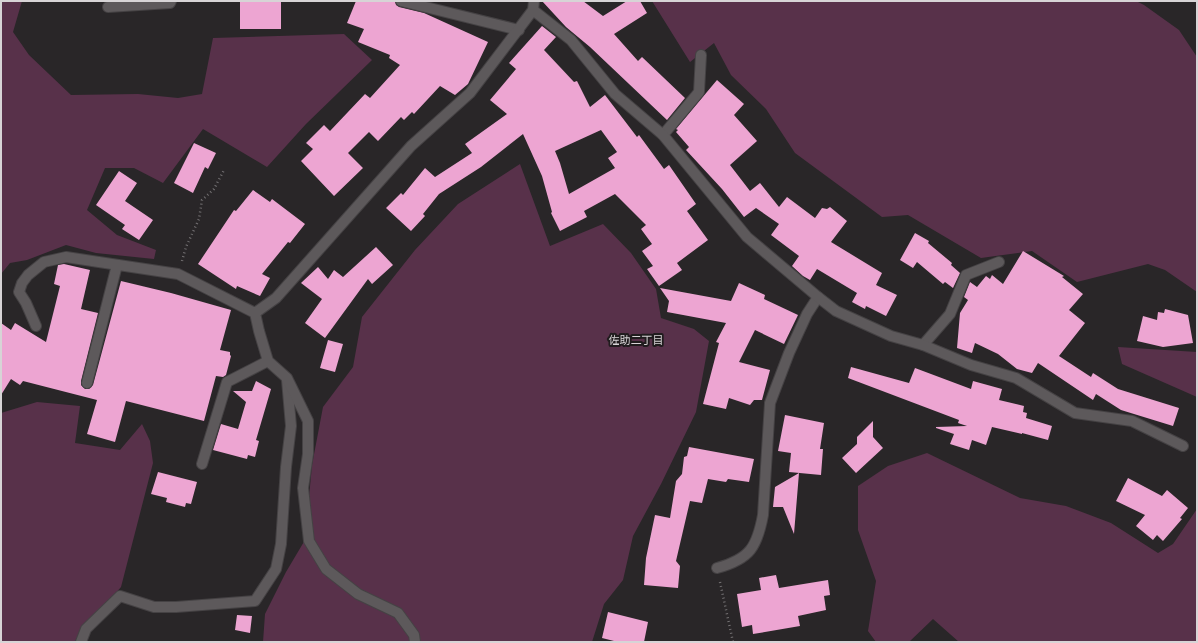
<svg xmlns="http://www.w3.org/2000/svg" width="1198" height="643" viewBox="0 0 1198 643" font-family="'DM Sans','Noto Sans JP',sans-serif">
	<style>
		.green { fill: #58314a }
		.building { fill: #eda5d2; fill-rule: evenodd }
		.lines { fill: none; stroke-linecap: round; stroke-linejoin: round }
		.lane-casing { stroke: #454244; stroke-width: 12 }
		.street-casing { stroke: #454244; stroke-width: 12 }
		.path { stroke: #737072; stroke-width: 2.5; stroke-dasharray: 1 3; stroke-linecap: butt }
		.lane { stroke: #5d595b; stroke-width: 10 }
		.street { stroke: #5d595b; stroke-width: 10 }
		.labels { text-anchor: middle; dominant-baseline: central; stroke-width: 4; stroke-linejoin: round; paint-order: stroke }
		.neighbourhood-label { font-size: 11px; fill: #d7d4d6; stroke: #201c1e }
	</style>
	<rect width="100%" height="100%" fill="#292628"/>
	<path class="green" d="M1 1H22L13 32 29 55 71 95 138 94 178 98 202 94 213 38 344 34 372 60 306 124 267 167 203 129 163 183 134 168H105L87 210 117 235 156 250 154 259 96 253 66 245 27 260 10 263 1 274Z
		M652 1H1136L1144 5 1179 30 1197 57V292L1165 270 1148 264 1077 282 1032 251 981 258 908 215 882 217 795 153 766 109 731 75 714 43 690 62Z
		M520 164 550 246 603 224 631 253 656 289 661 318 694 329 709 341 696 412 661 484 633 536 623 580 604 604 592 642H263L265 614 286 572 305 540 312 465 323 407 353 367 362 317 415 250 458 204Z
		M1118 347 1197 352V397L1122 364Z
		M37 402 80 406 75 443 120 450 142 424 150 441 153 463 121 587 74 642H1V413Z
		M927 453 1020 498 1066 506 1111 523 1158 553 1173 544 1197 509V642H959L933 619 909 642H876L868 631 876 581 858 530V486L888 466Z"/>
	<path class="building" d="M356 1H395L396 5 399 7 424 13 488 42 468 84 455 95 440 86 414 114 412 112 404 120 401 117 378 141 369 132 348 153 363 168 334 196 301 161 313 149 306 143 324 125 330 131 365 94 370 98 400 65 389 58 390 55 358 42 364 29 347 23Z
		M542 1H583L603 16 627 1H640L647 13 614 34 638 61 642 57 685 98 667 120 590 47 566 27Z
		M240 2H281V29H240Z
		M542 26 556 37 544 50 574 82 577 81 590 107 605 95 637 137 639 135 664 169 669 165 696 204 687 211 708 240 677 263 682 270 659 286 647 269 653 266 642 251 652 244 641 229 646 225 615 194 584 211 587 217 560 231 551 213 552 212 542 176 523 134 481 167 439 194 423 214 425 216 411 231 386 208 401 193 403 195 425 168 435 177 472 153 465 144 507 114 490 100 516 69 509 63ZM601 130 617 152 608 158 615 168 569 194 560 163 555 151Z
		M717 80 744 104 734 115 757 141 730 165 750 191 760 183 779 207 787 197 815 218 822 208 827 209 830 207 847 221 831 242 882 273 876 285 897 295 886 316 866 306 865 309 852 302 857 293 817 269 810 280 803 276 792 266 799 256 771 235 779 224 756 208 744 217 722 189 686 150 689 147 676 132 678 130 676 129Z
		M194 143 216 153 208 169 205 167 193 193 174 183Z
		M119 171 137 183 125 201 153 220 139 240 122 229 125 225 96 205Z
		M253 190 270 202 272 199 305 224 290 243 288 242 262 274 270 278 260 296 237 286 236 289 198 264 234 210 236 211Z
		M915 233 929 241 928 243 952 263 951 265 960 273 953 288 945 282 943 284 917 262 913 268 900 260Z
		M376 247 393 265 372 284 368 279 325 338 305 323 322 299 301 283 318 267 328 279 334 270 343 277Z
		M1023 251 1064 276 1062 277 1083 294 1069 310 1085 323 1059 356 1091 377 1093 373 1118 389 1179 408 1173 426 1121 410 1096 394 1093 400 1038 363 1032 373 1017 369 998 354 975 343 972 353 957 348 960 313 968 300 964 297 970 282 977 287 986 276 990 279 992 275 1003 284Z
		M64 264 90 270 81 309 98 313 81 381V385L85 389H89L93 385 121 281 171 293 231 310 220 350 230 352V355L231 356 226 375 223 377 216 376 204 421 126 401 115 442 87 434 97 400 23 381 20 385 11 379 1 395V323L11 330 15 323 46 342 60 286 54 284 58 265Z
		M739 283 765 295 764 299 798 315 784 344 755 330 739 362 770 370 762 400H754L750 405 729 398 726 409 703 404 719 343 716 342 726 323 667 312 669 301 660 288 731 301Z
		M1165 309 1188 315 1193 343 1163 347 1137 341 1143 316 1157 320 1158 312 1164 313Z
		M328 340 343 344 335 372 320 368Z
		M851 367 909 383 915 368 971 389 973 381 1002 389 999 400 1024 406 1023 412 1027 413 1026 418 1052 426 1048 440 1022 433V434L992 427 986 445 972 440 969 450 950 444 954 434 936 428V427L967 426 958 423 959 420 848 378Z
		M256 381 271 389 256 440 259 441 255 457 248 455 247 459 213 450 221 424 238 429 246 402 233 391H252Z
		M785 415 824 423 820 449H823L821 475 789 472 791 453 778 451Z
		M873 421V437L883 448 856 473 842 458 857 444V437Z
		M689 447 754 459 749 482 728 479 726 482 708 479 702 503 690 501 676 561 680 566 678 588 644 585 646 558 655 515 670 518 676 481 682 474 684 457 687 456Z
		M158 472 197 482 191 504 186 503 185 507 166 502 167 498 151 494Z
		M799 473 794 534 783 507H773L775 487Z
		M1128 478 1162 496 1167 490 1188 508 1180 518 1182 519 1163 541 1157 535 1153 540 1136 526 1145 515 1116 501Z
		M776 575 779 588 828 580 830 595 824 596 826 610 798 616 800 626 753 634 752 625 742 627 737 594 761 590 759 578Z
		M608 612 648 622 644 642H618L602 638Z
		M237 615 252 616 250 633 235 630Z"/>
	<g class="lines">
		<defs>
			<path id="lane" d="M401 1 519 30
				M108 7 170 3 171 1
				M663 135 699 92 701 55
				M923 345 950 314 966 275 999 262
				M717 568C750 559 757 547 763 515L770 403 789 353 807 314 818 297
				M81 642 86 629 120 596 154 607H176L255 601 276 569 281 544 286 467 291 426 287 380"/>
			<path id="street" d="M533 10 571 40 615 94 663 135 747 237 818 297 836 311 891 336 923 345 971 365 1016 378 1075 413 1132 421 1183 446
				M36 326 26 303 19 292 22 283 28 275 44 262 66 257 178 274 255 313
				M87 383 117 265
				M202 464 227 382 268 361
				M415 642 414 635 398 613 358 594 326 569 309 541 303 488 308 454V421L287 378 268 361 259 331 255 313 276 298 411 146 470 93 533 10 534 1"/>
		</defs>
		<use href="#lane" class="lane-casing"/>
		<use href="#street" class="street-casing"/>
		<path class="path" d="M182 261 186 247 199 219 202 200 214 189 224 170
			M720 582 733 642"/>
		<use href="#lane" class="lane"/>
		<use href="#street" class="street"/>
	</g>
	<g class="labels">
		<g class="neighbourhood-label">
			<text x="636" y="340">佐助二丁目</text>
		</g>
	</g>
	<rect width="1198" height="643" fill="none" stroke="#d7d4d6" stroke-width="4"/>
</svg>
